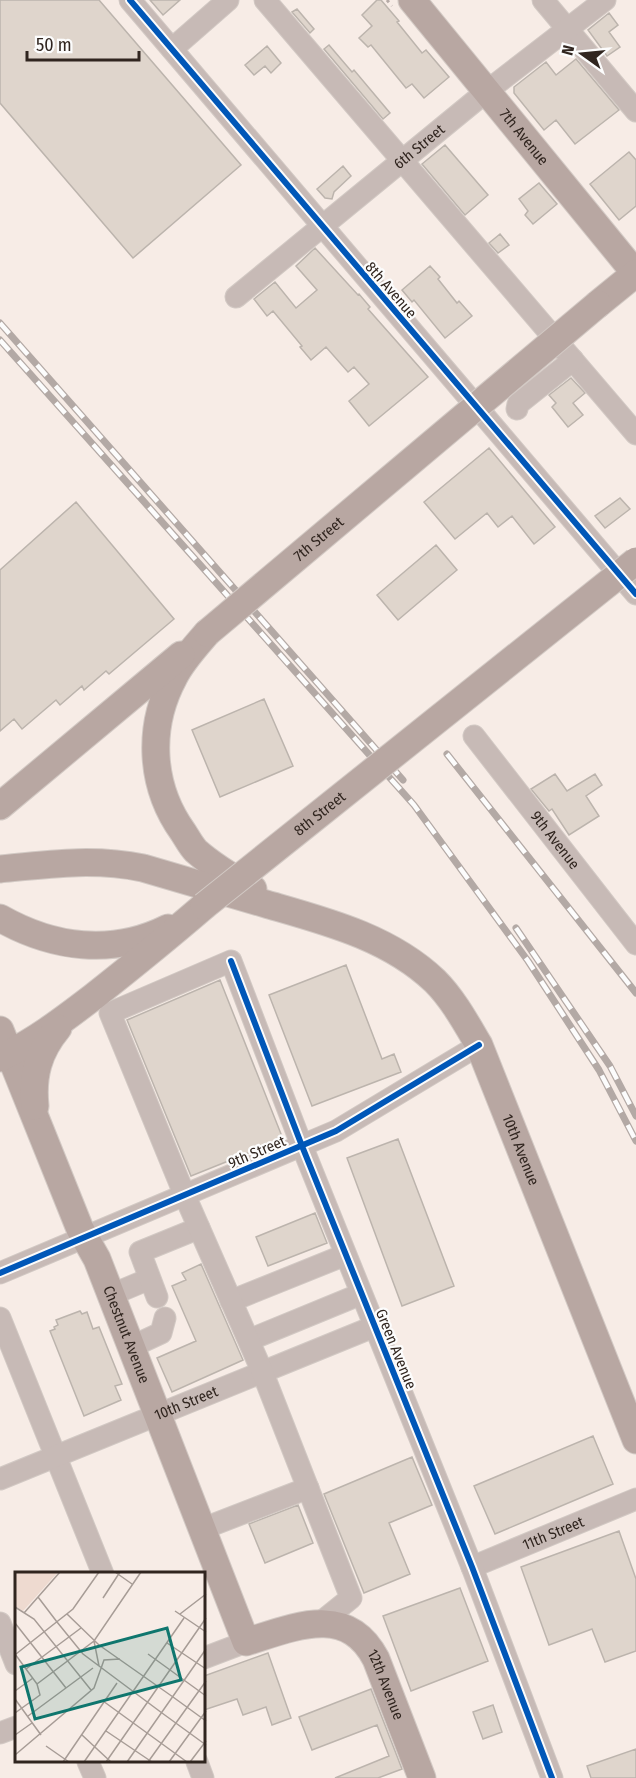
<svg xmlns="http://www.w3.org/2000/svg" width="636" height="1778" viewBox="0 0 636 1778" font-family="'Fira Sans Condensed',sans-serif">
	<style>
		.building { fill: #dfd5cc; stroke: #bcb4ad; stroke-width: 1.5 }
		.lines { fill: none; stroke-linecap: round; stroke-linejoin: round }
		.minor-casing { stroke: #d2c9c4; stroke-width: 23 }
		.major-casing { stroke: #d2c9c4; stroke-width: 29 }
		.path { stroke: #b5aaa6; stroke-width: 3; stroke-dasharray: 3 4.5; stroke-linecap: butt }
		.minor { stroke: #c7bab6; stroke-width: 21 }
		.major { stroke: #b8a7a2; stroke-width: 27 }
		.rail-casing { stroke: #b3a9a5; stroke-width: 7 }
		.rail { stroke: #fcfcfc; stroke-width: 4.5; stroke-dasharray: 14; stroke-linecap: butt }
		.major-bridge-casing { stroke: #d2c9c4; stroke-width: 29; stroke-linecap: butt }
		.major-bridge { stroke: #b8a7a2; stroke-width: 27 }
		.cycleway-casing { stroke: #fcfcfc; stroke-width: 10 }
		.cycleway { stroke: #0057b8; stroke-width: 6 }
		.labels { text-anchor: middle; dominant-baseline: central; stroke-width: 4.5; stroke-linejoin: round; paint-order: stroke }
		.street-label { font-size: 15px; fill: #30251f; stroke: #fcfcfc }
		.inset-road { fill: none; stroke: #a79c96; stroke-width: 1.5 }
		.view { fill: #0f766e; fill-opacity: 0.15; stroke: #0f766e; stroke-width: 3 }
		.inset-edge { fill: none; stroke: #30251f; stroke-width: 3 }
	</style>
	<rect width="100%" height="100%" fill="#f7ece6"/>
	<path class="building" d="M0 0H99L241 165 133 258 0 103Z
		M150 0H180L163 15Z
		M377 0H381L399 21 397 22 422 53 426 50 449 77 424 98 412 84 406 88 371 45 368 47 359 38 372 26 362 15Z
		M297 9 314 29 310 33 292 12Z
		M609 13 618 25 609 32 620 47 607 56 588 30Z
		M329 45 352 72 354 70 390 113 383 119 324 49Z
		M267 46 281 63 271 73 265 66 254 75 245 65Z
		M576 59 619 110 575 144 556 120 544 130 514 93V87L546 62 556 75Z
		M445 145 488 195 465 215 422 164Z
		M629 152 636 160V206L619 220 590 184Z
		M343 166 351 176 334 192 332 199 325 198 317 189Z
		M539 183 557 204 533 224 525 215 528 211 519 199Z
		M500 234 509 245 498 253 489 243Z
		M315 248 358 295 359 294 370 307 368 309 428 377 369 426 349 401 369 384 354 367 348 372 326 347 311 360 300 347 302 346 273 311 267 316 254 299 275 282 296 308 317 290 296 266Z
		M430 266 440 277 438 279 457 303 459 301 472 316 445 338 414 300 412 302 402 290Z
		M571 378 585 393 573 403 583 415 568 427 552 407 556 403 549 395Z
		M489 448 555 527 534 544 512 516 498 527 487 513 455 539 424 502Z
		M620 498 630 509 605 528 595 516Z
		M76 502 174 619 109 674 106 671 84 690 82 686 60 705 56 700 22 729 14 719 0 731V570Z
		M436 545 457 570 398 620 377 595Z
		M264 699 293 766 220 797 192 730Z
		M555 774 567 791 595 774 602 785 586 796 599 816 569 835 552 809 549 811 531 789Z
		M346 965 382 1059 394 1054 401 1072 312 1106 269 995Z
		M220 980 283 1139 191 1176 127 1020Z
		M398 1139 454 1286 402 1306 347 1158Z
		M315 1213 327 1243 268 1266 256 1237Z
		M201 1264 243 1360 172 1392 157 1358 196 1341 172 1286 186 1280 182 1273Z
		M80 1311 82 1314 87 1312 93 1329 99 1327 122 1384 115 1386 121 1400 84 1416 50 1331 55 1329 54 1327 58 1325 56 1320Z
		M593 1436 613 1484 495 1534 474 1486Z
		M412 1457 432 1505 389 1523 410 1574 364 1593 324 1494Z
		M298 1505 313 1543 265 1563 249 1524Z
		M619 1531 636 1579V1651L605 1662 592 1629 549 1645 521 1567Z
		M460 1588 488 1661 411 1691 383 1616Z
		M268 1653 291 1718 272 1725 266 1707 243 1715 237 1699 204 1710V1676Z
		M371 1689 402 1769 378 1778H335L389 1756 377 1725 312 1750 299 1717Z
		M493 1705 502 1732 483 1739 473 1712Z
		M636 1749V1778H591L587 1766Z"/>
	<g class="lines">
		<defs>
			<g id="minor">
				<path d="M130 0 636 594"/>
				<path d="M265 0 636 434"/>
				<path d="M543 0 636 111"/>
				<path d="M172 49 228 0"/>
				<path id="s1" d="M236 297 487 91 605 0"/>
				<path d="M517 409 518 404 573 360"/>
				<path id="s2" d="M474 736 636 944"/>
				<path d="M0 1273 336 1131 479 1045"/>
				<path d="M111 1295 149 1279"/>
				<path d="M157 1297 140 1252 199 1228"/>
				<path d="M231 1301 345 1255"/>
				<path d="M0 1318 103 1574"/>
				<path d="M249 1340 361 1294"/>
				<path d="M131 1347 161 1333 165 1318"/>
				<path id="s3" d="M0 1479 373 1327"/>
				<path d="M202 1529 308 1488"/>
				<path id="s4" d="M472 1567 636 1499"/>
				<path d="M0 1623 16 1664"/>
				<path d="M320 1623 351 1598 262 1371 185 1196 110 1013 231 961 302 1146 472 1567 552 1778"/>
				<path d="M204 1658 246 1642"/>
				<path d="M0 1733 16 1727"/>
				<path d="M88 1762 95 1778"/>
				<path d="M197 1762 203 1778"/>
			</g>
			<g id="major">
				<path id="s5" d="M412 0 636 274"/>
				<path d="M598 304 636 273"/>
				<path d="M207 633C195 647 182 661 174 677 147 727 150 786 183 832 187 838 191 846 196 851 213 866 233 878 253 889"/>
				<path d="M0 806 181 655"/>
				<path id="s6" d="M0 869C50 864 94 858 143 868 184 880 225 892 266 904 325 921 389 937 435 981 453 999 466 1023 479 1045L636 1440"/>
				<path d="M0 918C53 948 112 956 168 928"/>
				<path id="s7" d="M0 1030 80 1229 97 1259 246 1642C294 1627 347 1603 376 1659L422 1778"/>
				<path d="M0 1058C34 1042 63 1020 93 997 131 967 168 937 204 906"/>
				<path d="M35 1106C32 1076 38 1052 58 1028"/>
			</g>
		</defs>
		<use href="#minor" class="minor-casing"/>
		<use href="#major" class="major-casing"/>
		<path class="path" d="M387 0 392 6"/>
		<use href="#minor" class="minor"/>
		<use href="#major" class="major"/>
		<defs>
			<path id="rail" d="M0 323 403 780
				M0 340 414 805 528 961 599 1070 636 1141
				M447 754 636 993
				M516 928 610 1066 636 1116"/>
		</defs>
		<use href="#rail" class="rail-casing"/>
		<use href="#rail" class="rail"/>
		<defs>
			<g id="major-bridge">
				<path id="s8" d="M207 633 598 304"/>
				<path id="s9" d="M204 906 636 561"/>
			</g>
		</defs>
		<use href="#major-bridge" class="major-bridge-casing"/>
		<use href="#major-bridge" class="major-bridge"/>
		<defs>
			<path id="cycleway" d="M130 0 636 594
				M231 961 302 1146 472 1567 552 1778
				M0 1273 336 1131 479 1045"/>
		</defs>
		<use href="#cycleway" class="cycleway-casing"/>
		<use href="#cycleway" class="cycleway"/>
	</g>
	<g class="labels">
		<g class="street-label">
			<text stroke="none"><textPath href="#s5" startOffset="177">7th Avenue</textPath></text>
			<text stroke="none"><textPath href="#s1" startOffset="237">6th Street</textPath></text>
			<text transform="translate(391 290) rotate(49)">8th Avenue</text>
			<text stroke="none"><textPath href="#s8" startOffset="146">7th Street</textPath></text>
			<text stroke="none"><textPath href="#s9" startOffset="148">8th Street</textPath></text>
			<text stroke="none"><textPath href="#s2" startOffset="132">9th Avenue</textPath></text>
			<text stroke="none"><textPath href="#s6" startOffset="650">10th Avenue</textPath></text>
			<text transform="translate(257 1152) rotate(-23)">9th Street</text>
			<text stroke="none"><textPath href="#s7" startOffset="330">Chestnut Avenue</textPath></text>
			<text transform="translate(396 1349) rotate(68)">Green Avenue</text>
			<text stroke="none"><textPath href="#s3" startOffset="201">10th Street</textPath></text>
			<text stroke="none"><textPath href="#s4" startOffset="88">11th Street</textPath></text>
			<text stroke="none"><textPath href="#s7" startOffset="834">12th Avenue</textPath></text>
		</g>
	</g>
	<g transform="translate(15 1572)">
		<rect width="190" height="190" fill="#f7ece6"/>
		<path d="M0 0H43L8 39 0 34Z" fill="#eedad0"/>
		<path class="inset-road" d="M100 0 117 12M23 25 42 50M88 26 105 0M0 35 19 47 76 118M160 39 191 60M9 41 45 0M52 42 84 73 158 125M165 42 191 22M42 50 68 82 147 141M0 51 51 116M79 69 84 94M152 71 191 97M0 82 22 112M1 82 58 37 84 0M133 82 191 124M11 97 66 56M0 119 18 106M158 125 191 149M0 127 26 163M88 129 172 190M0 141 25 123 22 112 79 69 126 0M147 141 191 173M13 144 78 96M91 159 137 190M0 163 17 151M67 163 96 190M31 174 54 190M0 183 79 116 89 88 105 87M48 190 102 111M69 190 169 46M91 190 191 46M112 190 191 77M133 190 191 109M154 190 191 139M175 190 191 169"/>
		<path class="view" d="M152 56 166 108 20 147 6 95Z"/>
		<rect width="190" height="190" class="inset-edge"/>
	</g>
	<g transform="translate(582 54) rotate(285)" stroke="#fcfcfc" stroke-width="4.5" paint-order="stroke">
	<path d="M0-4.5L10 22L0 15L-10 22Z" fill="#30251f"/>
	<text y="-9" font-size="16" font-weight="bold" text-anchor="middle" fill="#30251f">N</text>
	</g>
	<path d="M27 51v9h112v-9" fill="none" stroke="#30251f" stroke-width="3"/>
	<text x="36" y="51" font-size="18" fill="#30251f" stroke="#fcfcfc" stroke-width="4.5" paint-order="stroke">50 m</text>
</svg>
